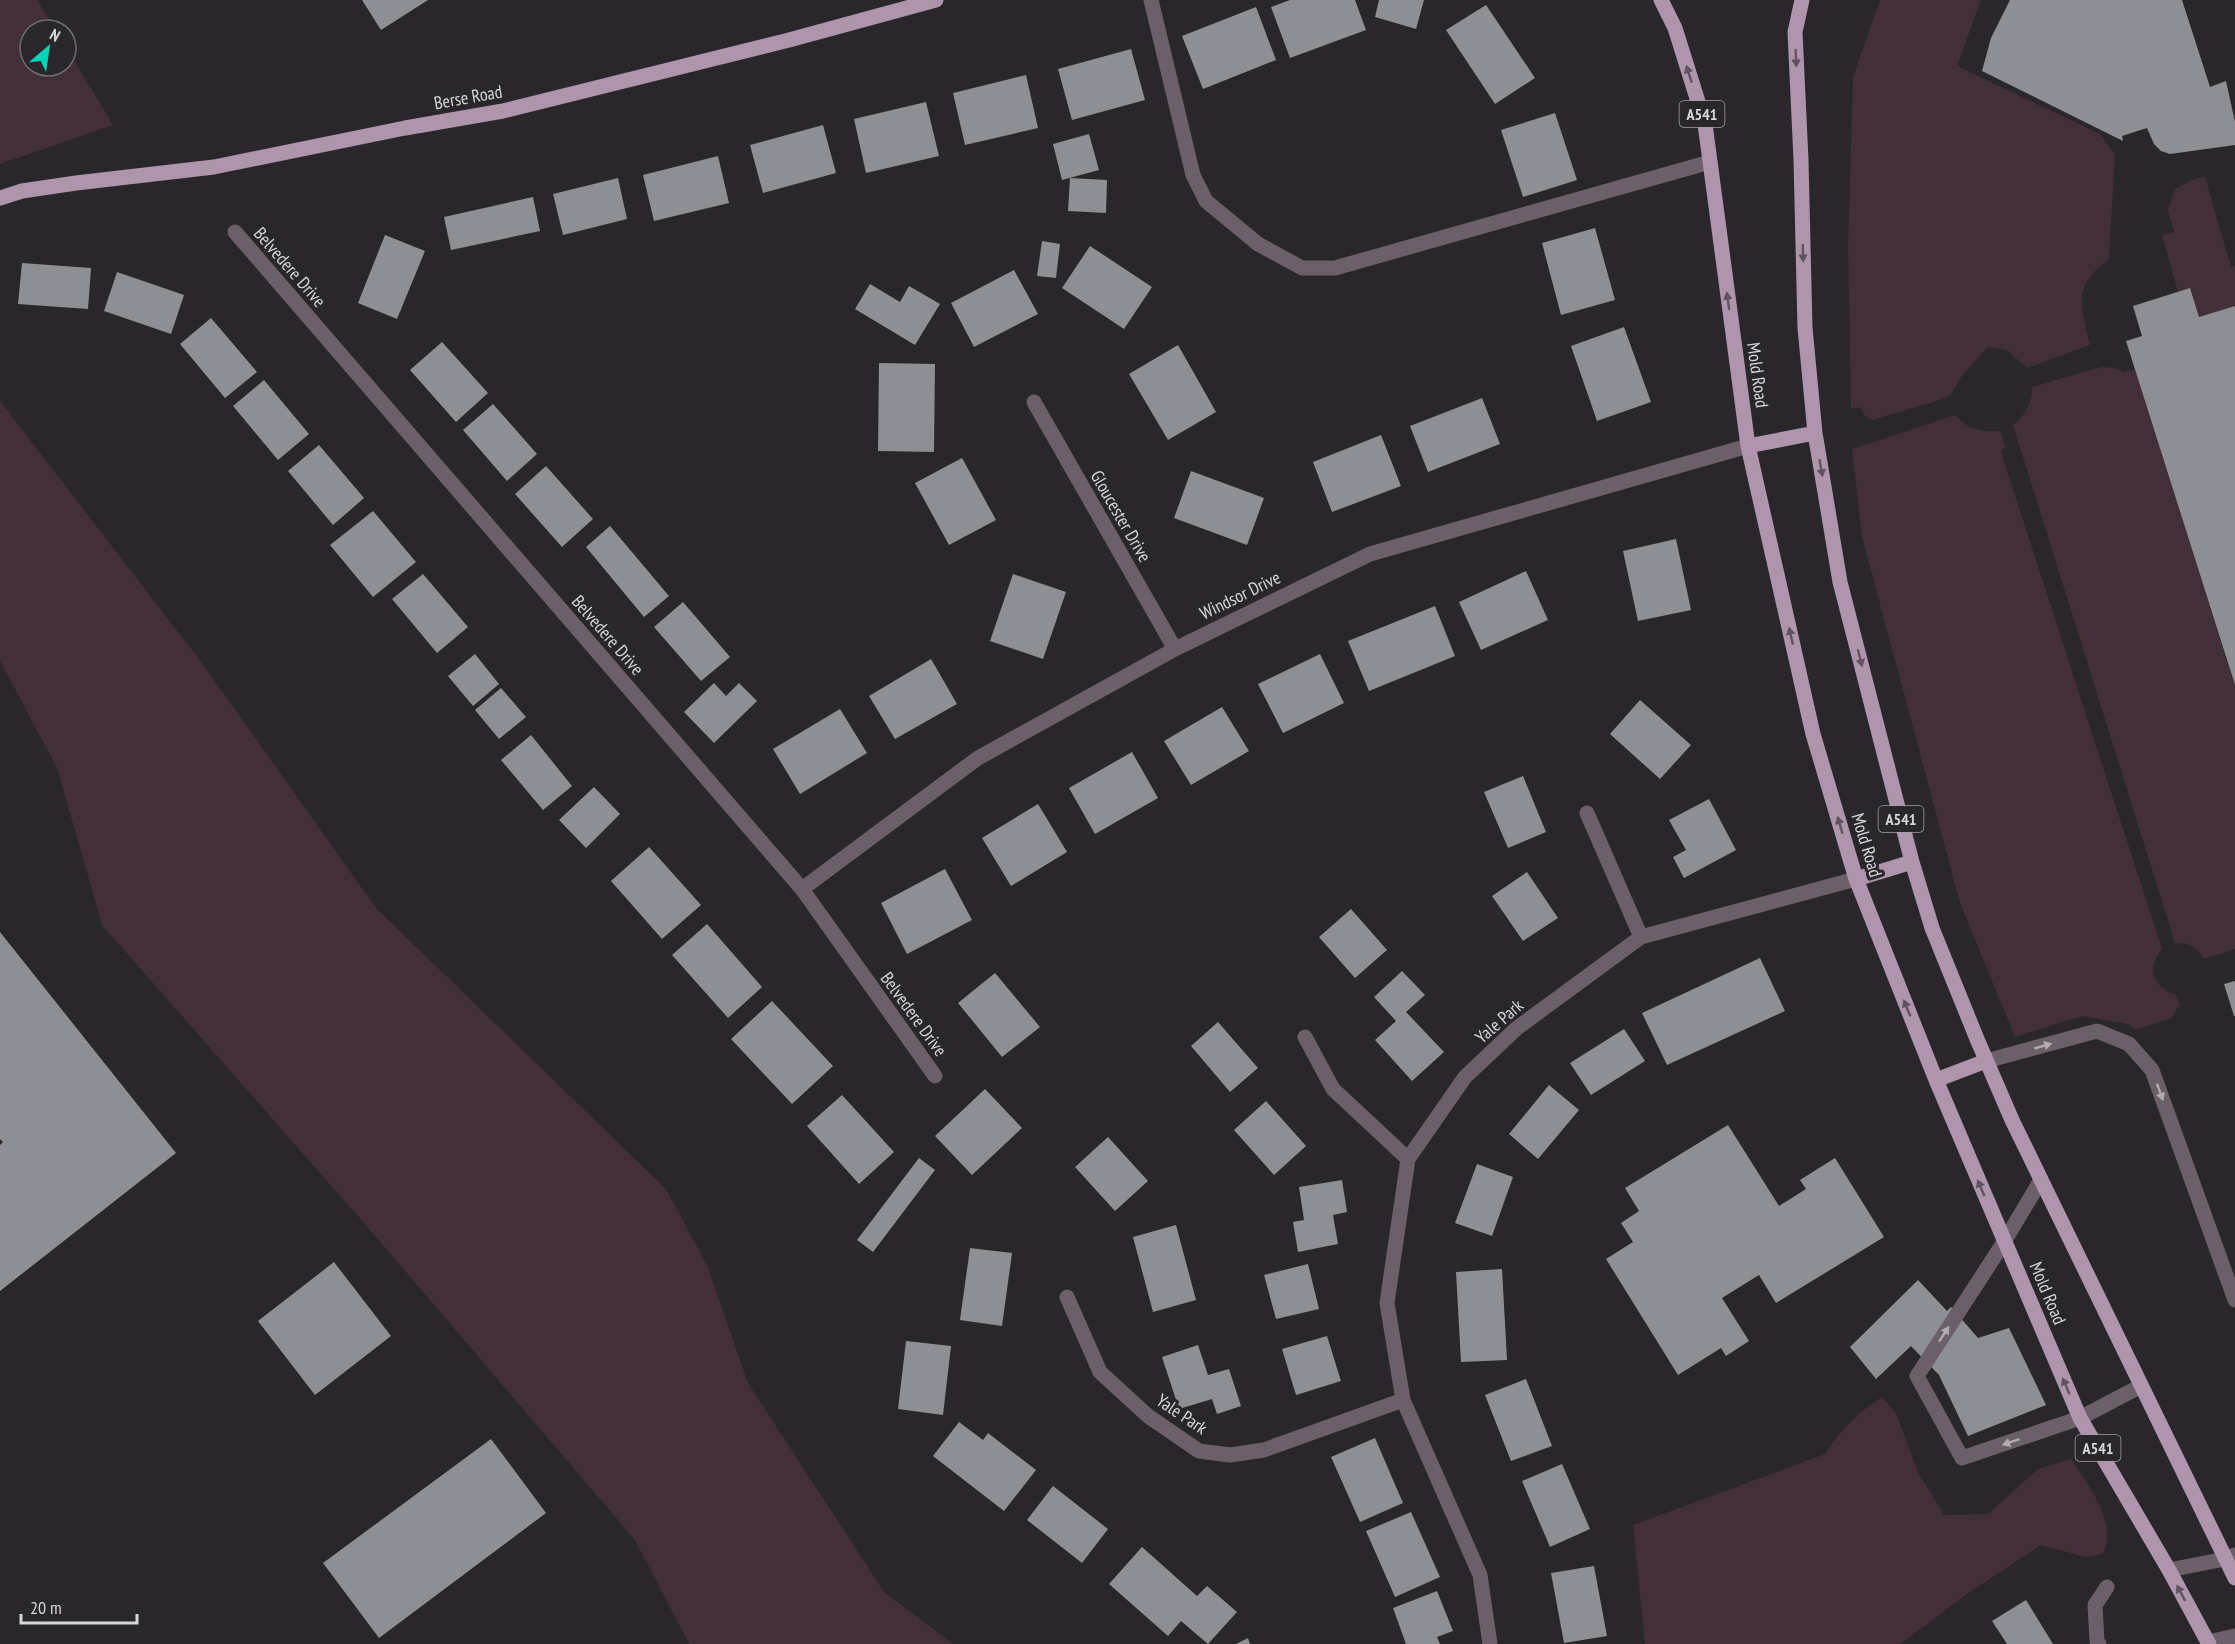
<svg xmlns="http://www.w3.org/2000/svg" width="2235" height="1644" viewBox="0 0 2235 1644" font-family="'PT Sans Narrow',sans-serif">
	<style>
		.green { fill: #432f37 }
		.building { fill: #8e8f95 }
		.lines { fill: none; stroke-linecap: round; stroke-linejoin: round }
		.minor { stroke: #6b5f6a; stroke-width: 15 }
		.major { stroke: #ae95ab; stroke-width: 15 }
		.oneway { fill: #5e535f }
		.oneway2 { fill: #b1acb2 }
		.labels { text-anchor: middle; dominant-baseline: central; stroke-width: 6; stroke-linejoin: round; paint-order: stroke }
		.shield { fill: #29272c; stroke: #a2a1a4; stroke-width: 1.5 }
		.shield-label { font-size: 16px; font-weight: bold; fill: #d6d5d8 }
		.street-label { font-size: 18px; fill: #d6d5d8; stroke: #29272c }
	</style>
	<rect width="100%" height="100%" fill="#29272c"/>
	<path class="green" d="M0 0H37L56 30H30V66H66V47L113 125 0 164Z
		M1880 0H1981L1957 66 2100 134 2115 155 2109 259C2071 287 2081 305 2090 345L2027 368 2007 350 1988 347 1963 374 1951 394 1943 399 1873 420 1864 415 1860 407 1851 409 1848 246 1853 77Z
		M2205 177 2231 267 2235 266V306L2199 317 2190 288 2178 292 2162 235 2174 232 2168 210 2175 189 2194 179Z
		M2101 367 2115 368 2124 372 2135 369 2235 687V949L2204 959C2198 947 2188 942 2175 943L2013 425C2025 415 2032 404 2032 387Z
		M0 401 202 663 376 908 666 1189 707 1265 748 1383 884 1592 953 1644H689L635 1540 364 1223 102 925 57 768 0 661Z
		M1955 415C1968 429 1981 433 2000 431L2005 446 2001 452 2162 949C2145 968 2153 987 2176 995L2181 1007H2178L2172 1018 2135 1030 2128 1024 2082 1016 2015 1037 1960 903 1862 537 1852 449Z
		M1882 1397 1896 1413 1918 1472 1944 1515 1988 1514 2038 1469 2071 1459C2088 1485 2118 1522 2103 1554L2085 1557 2041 1545 1967 1594 1901 1644H1645L1633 1525 1825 1454C1840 1431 1858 1412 1882 1397Z"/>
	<path class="building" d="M362 0H428L381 30Z
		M1290 0H1355L1366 30 1290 58 1271 7Z
		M1379 0H1424L1416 29 1375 17Z
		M2010 0H2182L2210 87 2226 81 2235 122V145L2170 154 2161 151 2154 144 2147 128 2122 136 2123 141 1982 71 1991 38Z
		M1486 5 1535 78 1495 104 1446 30Z
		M1256 7 1276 60 1203 89 1182 36Z
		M1131 49 1145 100 1072 120 1058 69Z
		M1026 75 1038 128 965 145 953 93Z
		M926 102 939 156 866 173 854 119Z
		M1555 113 1577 180 1523 197 1501 130Z
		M823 125 836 173 763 193 750 145Z
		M1089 134 1099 170 1062 180 1053 144Z
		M718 156 729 203 654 221 643 175Z
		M618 178 627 219 563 235 553 194Z
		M1070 178 1107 180 1106 213 1068 211Z
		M533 197 540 231 451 250 444 217Z
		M1595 228 1615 300 1561 315 1542 243Z
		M385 235 425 251 397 319 358 303Z
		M1042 241 1060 244 1056 278 1037 276Z
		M1090 246 1152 287 1124 329 1062 288Z
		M22 263 91 268 88 309 18 304Z
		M1014 270 1038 314 974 347 951 303Z
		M117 272 184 295 171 334 104 311Z
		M870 284 900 302 909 286 940 304 915 345 855 309Z
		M2190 288 2199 317 2235 306V685L2126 341 2142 336 2133 306Z
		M211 318 257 372 225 398 180 344Z
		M1624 327 1651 402 1597 421 1571 346Z
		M442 342 488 393 456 422 410 370Z
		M1178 345 1216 412 1168 440 1129 374Z
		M879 363 935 364 934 452 878 451Z
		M264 380 309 434 278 460 233 406Z
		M1482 398 1500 444 1428 472 1410 426Z
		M493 404 537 454 507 481 463 430Z
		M1381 435 1401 486 1332 512 1313 462Z
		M319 445 364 498 333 525 288 471Z
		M962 458 996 520 949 545 915 483Z
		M546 466 593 519 562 547 515 494Z
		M1191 471 1264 498 1247 545 1174 518Z
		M373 511 416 562 373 597 330 545Z
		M610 526 669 596 644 617 586 547Z
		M1676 539 1691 610 1638 621 1623 551Z
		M1526 571 1548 620 1481 650 1459 602Z
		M423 574 468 627 437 653 392 599Z
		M1013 574 1066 592 1043 659 990 641Z
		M683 602 730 657 701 681 654 627Z
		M1435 606 1455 656 1369 691 1348 641Z
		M475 654 499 684 473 706 448 676Z
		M1320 654 1344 703 1283 733 1258 684Z
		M931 659 957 704 895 739 869 696Z
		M714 683 726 696 739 683 757 701 714 743 684 712Z
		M501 688 526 717 499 739 475 710Z
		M1640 700 1691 745 1660 779 1610 734Z
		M1222 707 1249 751 1191 785 1164 741Z
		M840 709 867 753 800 794 773 749Z
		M531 735 572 786 543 810 501 760Z
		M1132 752 1158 798 1095 834 1069 788Z
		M1523 776 1546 832 1508 848 1484 792Z
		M594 787 620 814 586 848 559 820Z
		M1709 799 1736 850 1684 878 1673 857 1686 850 1669 820Z
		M1038 804 1067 852 1011 886 982 838Z
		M649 847 701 905 662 939 611 881Z
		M945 869 972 920 907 954 881 903Z
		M1527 872 1558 918 1523 941 1492 896Z
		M1351 909 1387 950 1355 978 1319 937Z
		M707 924 762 987 728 1018 672 955Z
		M0 932 176 1153 0 1291V1145L3 1142 0 1139Z
		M1760 958 1785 1011 1667 1065 1642 1013Z
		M1402 971 1425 995 1406 1012 1444 1052 1412 1081 1375 1040 1396 1021 1374 997Z
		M995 973 1040 1027 1002 1057 958 1003Z
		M2235 981V1016H2234L2224 984Z
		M772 1001 833 1066 792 1104 731 1039Z
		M1218 1022 1258 1068 1230 1092 1191 1046Z
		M1624 1029 1645 1061 1591 1095 1570 1063Z
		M1549 1085 1579 1110 1538 1159 1509 1134Z
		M985 1089 1022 1128 972 1175 935 1136Z
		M842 1095 894 1152 859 1184 807 1126Z
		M1266 1101 1306 1146 1274 1175 1234 1130Z
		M1728 1125 1779 1206 1806 1189 1800 1180 1835 1158 1884 1237 1776 1303 1759 1275 1722 1298 1749 1341 1726 1356 1721 1348 1678 1375 1606 1259 1633 1242 1621 1223 1639 1211 1625 1188Z
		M1108 1137 1148 1181 1115 1211 1075 1167Z
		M919 1158 935 1170 873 1252 857 1240Z
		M1477 1164 1513 1177 1492 1236 1455 1223Z
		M1342 1180 1347 1212 1333 1215 1338 1244 1298 1252 1293 1222 1304 1220 1299 1187Z
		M1176 1225 1196 1300 1153 1312 1133 1237Z
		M970 1248 1012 1253 1002 1326 960 1320Z
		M334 1262 391 1336 315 1395 258 1321Z
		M1308 1264 1319 1309 1276 1319 1264 1275Z
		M1502 1269 1507 1360 1461 1362 1456 1272Z
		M1918 1280 1947 1311 1951 1307 1978 1338 2009 1328 2046 1405 1968 1436 1939 1375 1911 1346 1876 1379 1850 1347Z
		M1327 1336 1341 1381 1296 1395 1282 1349Z
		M906 1341 951 1346 943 1415 898 1409Z
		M1198 1345 1208 1375 1229 1369 1241 1406 1217 1414 1212 1399 1179 1409 1162 1357Z
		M1526 1379 1552 1446 1511 1461 1485 1395Z
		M959 1422 983 1440 988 1433 1036 1470 1004 1511 933 1456Z
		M1375 1438 1403 1503 1360 1522 1331 1457Z
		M491 1439 546 1513 379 1638 323 1563Z
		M1562 1464 1590 1529 1550 1547 1522 1481Z
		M1053 1486 1108 1529 1082 1563 1027 1520Z
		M1411 1512 1440 1577 1395 1597 1366 1531Z
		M1142 1547 1197 1596 1207 1586 1237 1612 1208 1644 1181 1621 1168 1636 1109 1584Z
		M1594 1566 1607 1636 1564 1643 1551 1573Z
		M1437 1591 1453 1631 1437 1637 1440 1644H1406L1393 1608Z
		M2026 1600 2053 1644H2007L1992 1621Z
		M1248 1638 1250 1644H1236Z"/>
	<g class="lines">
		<path class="minor" d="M1151 0 1193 175 1206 201 1258 244 1302 268H1335L1710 162
			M235 232 802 889 935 1076
			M1034 402 1175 649
			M1587 813 1641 937
			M802 889 978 758 1175 649 1370 554 1748 446
			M1305 1037 1333 1089 1408 1159
			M1986 1061 2097 1031 2129 1044 2152 1070 2235 1300
			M2041 1180 2004 1242 1917 1376 1962 1458 2080 1418 2141 1386
			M1067 1297 1100 1372 1148 1416 1199 1451 1230 1455 1264 1450 1403 1400
			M2169 1570 2225 1559 2235 1555
			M2208 1642 2235 1636
			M1490 1644 1480 1575 1403 1400 1387 1303 1408 1159 1465 1077 1517 1028 1641 937 1856 879
			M2099 1644 2097 1641 2095 1605 2107 1587"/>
		<path class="major" d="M1661 0 1675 28 1705 124 1748 446 1813 734 1856 879 1936 1080 2080 1418 2169 1570 2209 1644
			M1802 0 1795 32 1801 160 1805 328 1815 433 1840 582 1912 862 1932 928 1977 1039 2012 1120 2235 1578
			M0 198 22 191 76 183 214 167 405 128 503 111 789 40 936 0
			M1748 446 1815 433
			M1856 879 1912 862
			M1936 1080 1986 1061"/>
	</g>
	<defs><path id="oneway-solid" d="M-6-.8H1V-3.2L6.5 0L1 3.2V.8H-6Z" transform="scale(1.5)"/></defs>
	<g class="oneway">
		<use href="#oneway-solid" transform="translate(1796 58) rotate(87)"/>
		<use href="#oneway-solid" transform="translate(1689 74) rotate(-108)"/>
		<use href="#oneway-solid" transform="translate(1803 253) rotate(89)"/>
		<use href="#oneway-solid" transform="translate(1728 301) rotate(-98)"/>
		<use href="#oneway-solid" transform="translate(1821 468) rotate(80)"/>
		<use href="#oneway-solid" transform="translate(1791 636) rotate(-103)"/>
		<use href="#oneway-solid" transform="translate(1860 658) rotate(76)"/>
		<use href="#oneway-solid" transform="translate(1840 825) rotate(-106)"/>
		<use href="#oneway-solid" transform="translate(1907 1008) rotate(-112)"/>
		<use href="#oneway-solid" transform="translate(1981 1188) rotate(-113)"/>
		<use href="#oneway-solid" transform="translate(2066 1386) rotate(-113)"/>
		<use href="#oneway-solid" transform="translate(2181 1593) rotate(-118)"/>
	</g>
	<g class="oneway2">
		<use href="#oneway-solid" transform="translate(2043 1046) rotate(-16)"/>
		<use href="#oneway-solid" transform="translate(2160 1092) rotate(70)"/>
		<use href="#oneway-solid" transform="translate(1944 1334) rotate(-57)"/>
		<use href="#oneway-solid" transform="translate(2011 1442) rotate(161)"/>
	</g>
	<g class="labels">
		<g class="shield">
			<rect x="1679.5" y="101" width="45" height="26" rx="4.5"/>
			<rect x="1878.5" y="806" width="45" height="26" rx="4.5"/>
			<rect x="2075.5" y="1435" width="45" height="26" rx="4.5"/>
		</g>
		<g class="shield-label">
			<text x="1702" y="114">A541</text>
			<text x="1901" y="819">A541</text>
			<text x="2098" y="1448">A541</text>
		</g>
		<g class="street-label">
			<text transform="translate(468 97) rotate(-10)">Berse Road</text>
			<text transform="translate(290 267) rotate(49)">Belvedere Drive</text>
			<text transform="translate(1758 375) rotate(82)">Mold Road</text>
			<text transform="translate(1121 516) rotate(60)">Gloucester Drive</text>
			<text transform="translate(1240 595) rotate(-26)">Windsor Drive</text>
			<text transform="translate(608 635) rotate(49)">Belvedere Drive</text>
			<text transform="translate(1867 845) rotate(73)">Mold Road</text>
			<text transform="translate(914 1014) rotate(54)">Belvedere Drive</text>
			<text transform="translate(1499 1021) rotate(-41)">Yale Park</text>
			<text transform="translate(2048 1293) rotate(67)">Mold Road</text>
			<text transform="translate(1182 1414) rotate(34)">Yale Park</text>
		</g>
	</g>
	<g transform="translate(48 48) rotate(29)"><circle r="28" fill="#29272c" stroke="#6e6d71" stroke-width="1.5"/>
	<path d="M0-4.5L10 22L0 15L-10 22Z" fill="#00d5b7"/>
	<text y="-9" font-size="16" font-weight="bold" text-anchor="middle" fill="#d6d5d8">N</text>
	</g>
	<path d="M21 1614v9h116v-9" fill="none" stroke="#d6d5d8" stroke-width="3"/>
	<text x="30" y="1614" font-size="18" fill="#d6d5d8" stroke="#29272c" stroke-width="4.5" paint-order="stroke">20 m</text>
</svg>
